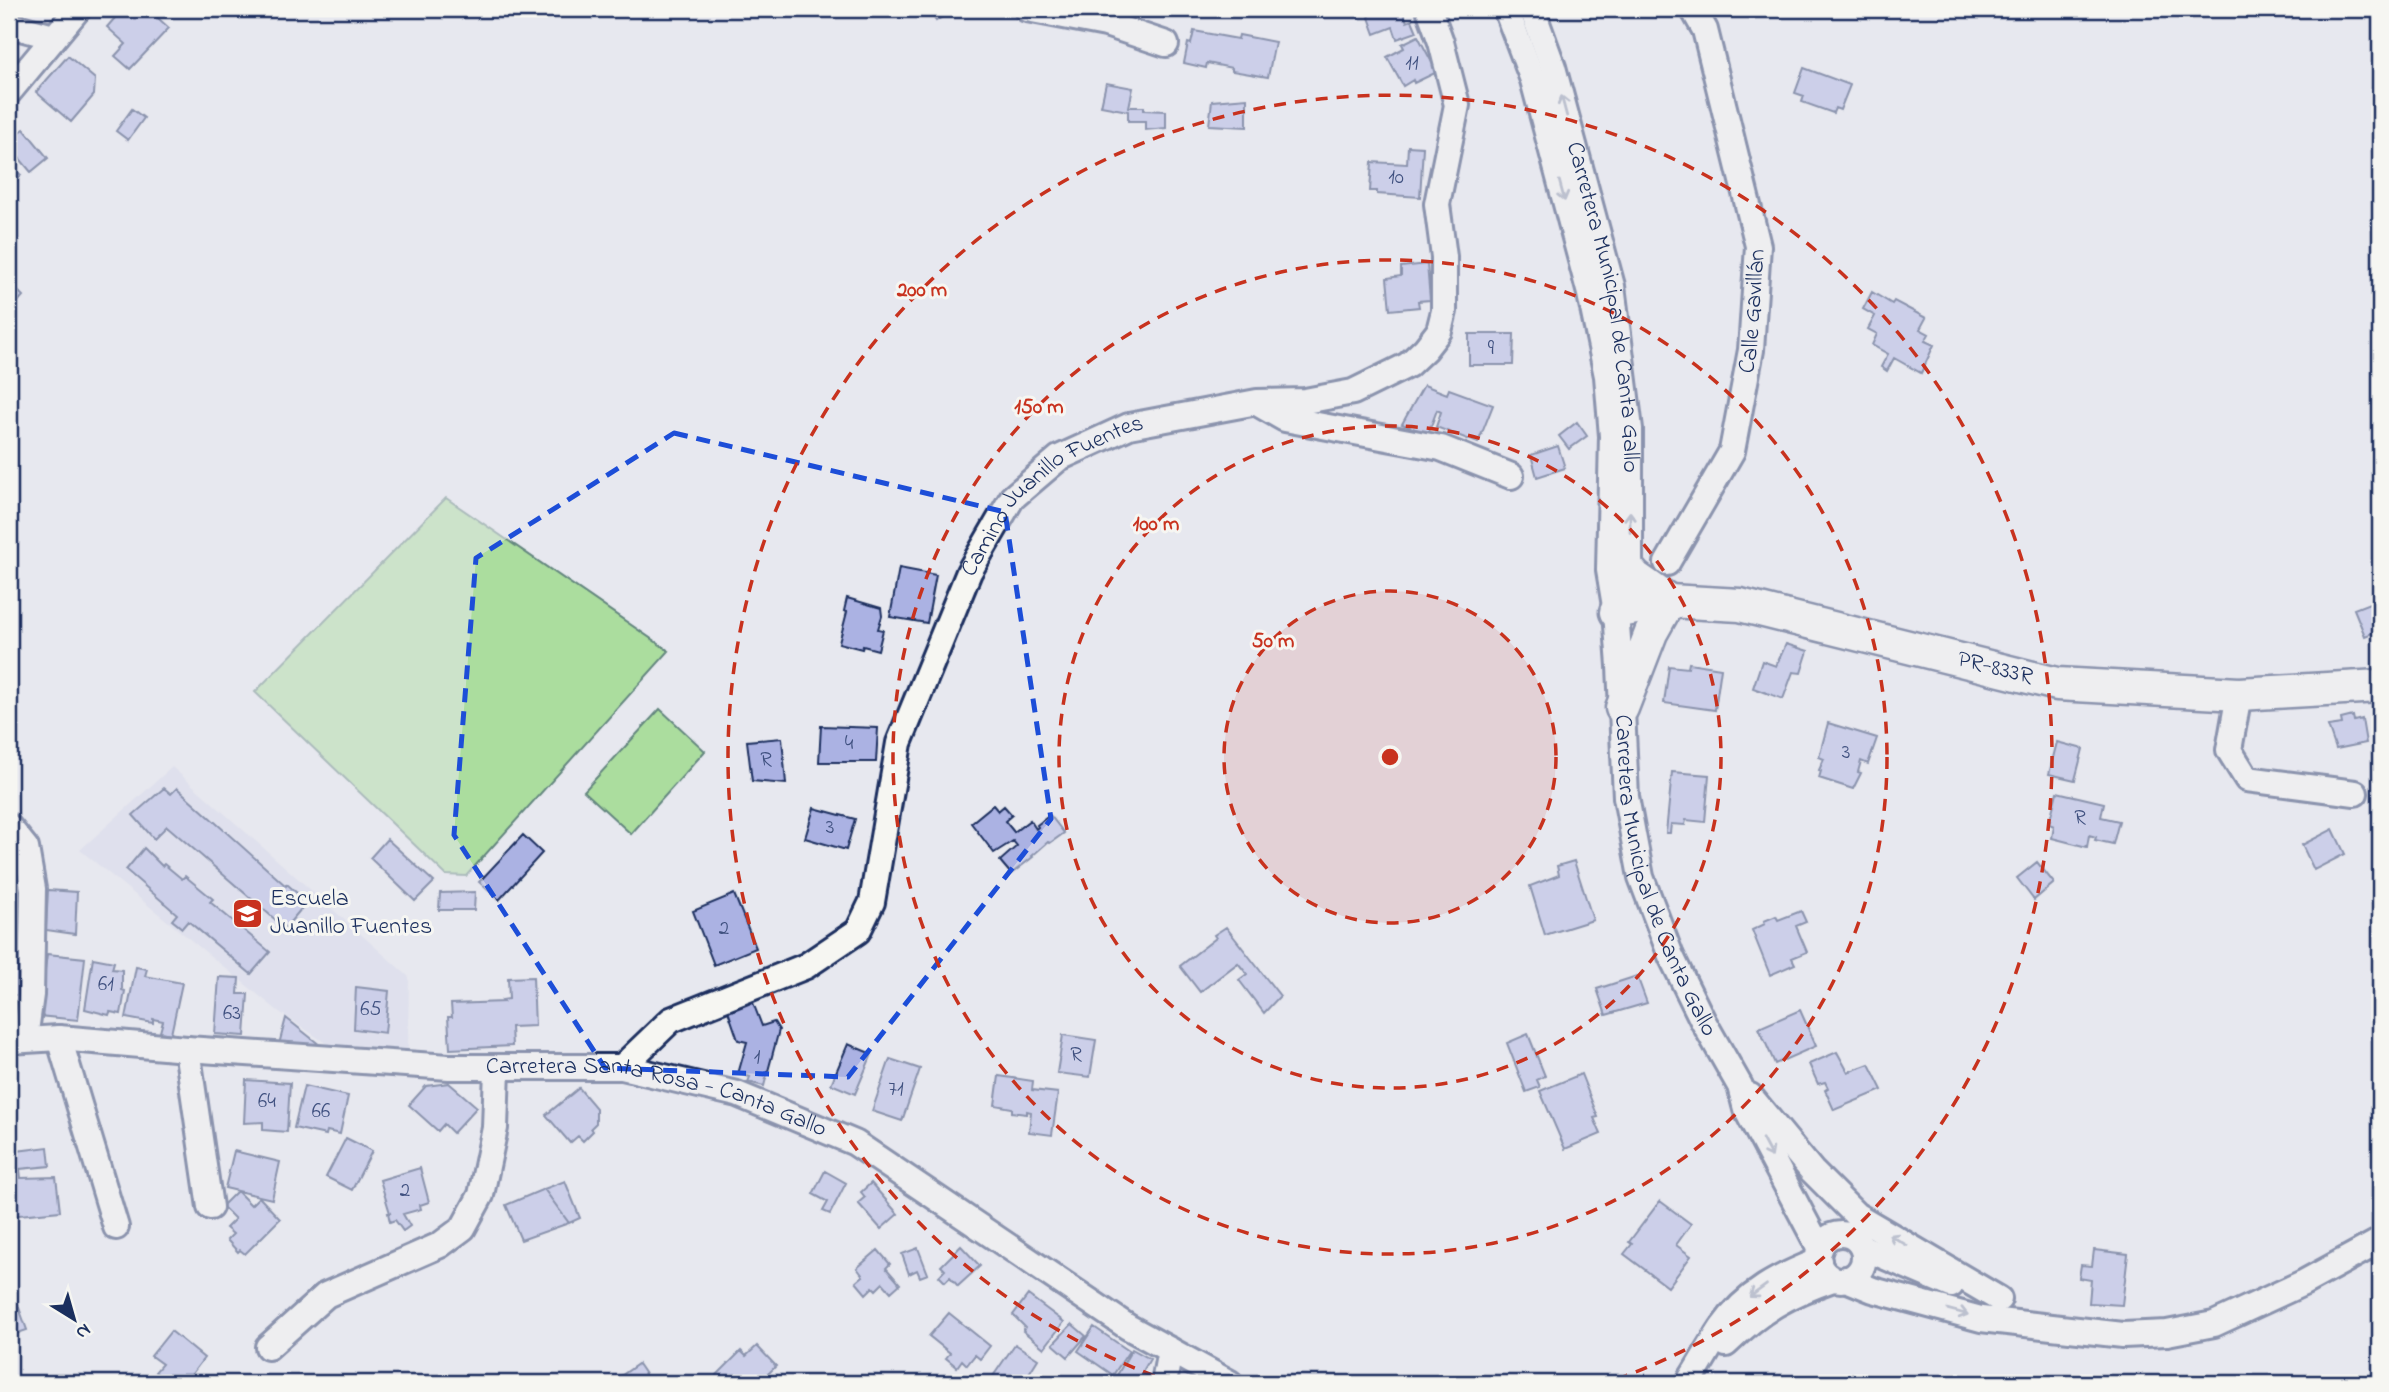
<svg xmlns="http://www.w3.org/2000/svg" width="2389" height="1392" viewBox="0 0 2389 1392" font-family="'Indie Flower',sans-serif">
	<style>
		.built { fill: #d5d8eb }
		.green { fill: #abdd9e; stroke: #63867e; stroke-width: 2 }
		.building { fill: #abb2e3; stroke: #1b2f5e; stroke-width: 2 }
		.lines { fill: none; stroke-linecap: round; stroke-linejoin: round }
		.minor-casing { stroke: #1b2f5e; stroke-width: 30 }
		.tertiary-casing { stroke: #1b2f5e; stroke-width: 37 }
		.minor { stroke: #f6f6f2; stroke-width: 24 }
		.tertiary { stroke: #f6f6f2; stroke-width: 32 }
		.oneway { stroke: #8892a8 }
		.marked { fill: none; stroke: #1d4ed8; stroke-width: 5; stroke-dasharray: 14 9; stroke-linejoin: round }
		.ring { fill: none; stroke: #c8321e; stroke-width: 3.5; stroke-dasharray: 12 9 }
		.labels { text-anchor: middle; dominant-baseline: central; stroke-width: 6; stroke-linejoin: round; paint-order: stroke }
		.number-label { font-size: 21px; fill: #3f507f }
		.street-label { font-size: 24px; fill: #1b2f5e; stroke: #f6f6f2 }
		.poi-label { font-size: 24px; fill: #1b2f5e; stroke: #f6f6f2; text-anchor: start }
		.centre { fill: #c8321e; stroke: #f6f6f2; stroke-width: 3.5 }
		.ring-label { font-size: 21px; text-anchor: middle; font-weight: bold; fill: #c8321e; stroke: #f6f6f2; stroke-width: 6; stroke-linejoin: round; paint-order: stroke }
	</style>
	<rect width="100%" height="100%" fill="#e7e8ef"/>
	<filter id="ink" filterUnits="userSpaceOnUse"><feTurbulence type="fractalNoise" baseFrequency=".0143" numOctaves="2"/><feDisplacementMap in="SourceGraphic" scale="14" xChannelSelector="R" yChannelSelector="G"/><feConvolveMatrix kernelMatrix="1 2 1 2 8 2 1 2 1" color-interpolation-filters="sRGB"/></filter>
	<g filter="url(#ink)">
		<path class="built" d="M172 767 409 977 408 1052 336 1050 278 1011 80 850Z"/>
		<path class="green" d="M446 498 669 651 466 876 446 875 255 692Z
			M660 709 705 751 631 834 584 791Z"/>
		<path class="building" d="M119 9H148L169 28 130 69 115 56 126 44 107 27 121 11Z
			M928 9H954L936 21Z
			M1366 9H1402L1407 22 1412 20 1417 32 1397 39 1393 27 1375 34Z
			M1194 31 1238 39 1239 35 1275 42 1268 77 1232 71V68L1207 63 1206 68 1184 63 1188 43 1191 44Z
			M1418 36 1437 72 1414 83 1413 80 1403 86 1387 57 1404 48 1402 44Z
			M68 56 95 79 94 95 71 122 36 92Z
			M1804 68 1850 85 1840 110 1835 108 1833 113 1802 102 1804 96 1795 93Z
			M1106 83 1133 88 1129 107H1144V110L1166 111V128L1145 130V121H1128V111L1101 106Z
			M1247 98V127L1209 125 1212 101Z
			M132 109 144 118 128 140 116 131Z
			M24 129 48 158 31 172 11 148 9 149V136L13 132 16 135Z
			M1408 146 1423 147 1420 197 1377 194V191H1370L1372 162 1407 164Z
			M9 165 21 175 9 192Z
			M1427 264 1430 300 1418 301 1419 307 1390 310 1387 278 1401 276V267Z
			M9 282 23 296 9 312Z
			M1872 292 1892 304 1894 301 1926 318 1920 329 1929 334 1925 341 1934 345 1921 373 1894 358 1887 371 1881 367 1888 354 1872 345 1877 334 1868 329 1875 316 1863 309Z
			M1469 334H1514L1513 365H1469Z
			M1424 385 1447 394 1449 389 1493 405 1478 443 1436 427 1441 412 1437 410 1428 434 1402 424Z
			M1577 422 1587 436 1569 449 1559 436Z
			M1558 446 1565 468 1537 477 1531 455Z
			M899 568 936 575 927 623 890 617Z
			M847 598 881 608 882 616 878 629 883 630 878 650 863 646 862 649 839 643 847 612 844 611Z
			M2372 602 2374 608 2380 605V630L2365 636 2354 609Z
			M1786 644 1808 651 1801 673 1793 672 1783 699 1753 688 1762 661 1776 666Z
			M1689 663 1721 668 1715 710 1664 703 1669 666 1688 668Z
			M2353 716 2354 721 2362 719 2366 743 2336 749 2328 726 2342 724 2341 719Z
			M1828 723 1877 738 1868 764 1861 761 1858 772 1861 773 1853 789 1819 778 1821 771 1819 770 1824 759 1819 757Z
			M821 726 878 728 876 762H819Z
			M782 738 786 784 752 781 747 741Z
			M2057 742 2083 749 2075 780 2049 774Z
			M1672 772 1709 775 1705 822 1686 820 1685 825 1671 824 1670 833H1666Z
			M164 788 171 794 177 788 286 886 287 884 307 902 285 928 167 826 154 839 133 815Z
			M2057 792 2104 803 2101 817 2119 821 2113 844 2095 840 2096 837 2089 835 2087 847 2052 838 2054 826 2049 824Z
			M993 805 998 811 1004 806 1012 815 1005 821 1014 832 1030 820 1036 829 1038 827 1037 825 1050 815 1064 833 1050 843 1048 842 1032 856 1033 857 1011 874 1000 861 1017 846 1013 841 994 853 971 823Z
			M814 808 855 819 846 850 805 838Z
			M2333 829 2345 854 2314 870 2302 845Z
			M523 835 542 853 499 900 479 882Z
			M387 839 434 882 415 901 370 858Z
			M144 848 162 866 164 864 182 879 185 876 213 899 210 902 270 952 251 974 188 921 182 928 172 920 177 914 126 870Z
			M1574 861 1593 920 1545 935 1530 886 1559 875 1557 866Z
			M2037 862 2054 883 2034 900 2017 878Z
			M48 890 77 892 75 934 46 930Z
			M475 892 474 910H439L440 893Z
			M734 894 756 948 714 965 693 911Z
			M1801 911 1806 922 1796 926 1807 952 1792 958 1795 964 1770 975 1752 930 1765 924 1764 921 1776 916 1778 920Z
			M1226 927 1280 996 1264 1013 1239 980 1247 974 1238 963 1200 992 1180 966 1216 938 1214 935Z
			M16 938 27 993 9 996V939Z
			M47 954 85 958 78 1020 39 1016Z
			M93 958 114 962 112 969 122 970V990L125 991 121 1014 110 1012 109 1015 85 1009Z
			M136 967 147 969 145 976 182 983 171 1034 160 1032 163 1021 153 1019V1023L126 1018Z
			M1637 976 1647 1003 1606 1015 1597 989Z
			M219 977 239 978 238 994H248L245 1036 215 1034Z
			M533 977 535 1026 511 1027 512 1046 450 1049 448 1017H452L451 1004 503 1002 502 1000 509 999 508 978Z
			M356 987 389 991 385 1033 354 1029Z
			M752 1000 762 1026 774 1022 779 1030 764 1086 748 1082 750 1077 738 1074 747 1042 738 1040 727 1008Z
			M1800 1010 1816 1046 1775 1064 1759 1028Z
			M286 1018 320 1045 318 1052 278 1048Z
			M1528 1034 1545 1076 1537 1080 1540 1087 1526 1092 1507 1043Z
			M1063 1035 1096 1040 1090 1077 1057 1073Z
			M848 1044 872 1054 855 1094 831 1084Z
			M1837 1052 1848 1072 1869 1064 1882 1090 1834 1110 1825 1090 1828 1088 1825 1082 1818 1084 1809 1064Z
			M890 1059 920 1069 902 1121 872 1111Z
			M1581 1074 1598 1117 1594 1118 1601 1134 1565 1149 1540 1091Z
			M999 1076 1033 1081 1032 1090 1058 1093 1052 1135 1029 1132 1031 1112 1027 1111V1114L1012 1112V1108L995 1105Z
			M246 1080 290 1083 287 1132 263 1130V1122L244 1123Z
			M449 1083 477 1107 453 1133 444 1124 438 1131 409 1105 426 1086Z
			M304 1086 348 1096 340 1134 327 1131 326 1135 294 1128Z
			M579 1088 596 1108V1123L591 1128 593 1131 583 1141 578 1136 570 1143 546 1115Z
			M346 1138 372 1151 352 1190 326 1177Z
			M48 1147 50 1166 20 1169 21 1178 56 1177 60 1211 9 1216V1152Z
			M234 1151 280 1162 272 1199 225 1188Z
			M420 1168 429 1202 420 1205 421 1209 403 1214 410 1226 403 1231 395 1220 390 1222 388 1213H390L380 1180Z
			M825 1171 846 1183 830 1214 823 1211 828 1202 813 1194Z
			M565 1181 580 1218 569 1223 544 1189Z
			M871 1183 898 1214 881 1229 858 1203 865 1197 861 1192Z
			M544 1189 569 1223 521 1240 506 1205Z
			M237 1191 251 1205 259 1197 280 1219 245 1254 240 1250 238 1252 227 1240 233 1234 226 1228 235 1219 222 1206Z
			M1660 1201 1691 1224 1676 1245 1691 1256 1668 1287 1624 1254 1632 1244 1629 1242Z
			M961 1246 980 1266 958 1286 950 1277 945 1282 939 1276 945 1270 941 1266Z
			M918 1248 928 1274 920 1277 917 1270 909 1274 902 1254Z
			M878 1250 890 1264 886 1268 900 1284 891 1292 883 1283 876 1290 873 1287 866 1294 856 1282 863 1276 857 1268Z
			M2094 1250 2128 1254 2122 1305 2089 1303 2091 1280 2079 1278 2081 1265 2092 1266Z
			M9 1280 27 1330 9 1336Z
			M1028 1295 1064 1322 1044 1348 1023 1331 1025 1327 1013 1315Z
			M949 1313 990 1346 980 1359 975 1355 967 1365 962 1360 957 1367 946 1358 950 1353 929 1336Z
			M1072 1324 1086 1336 1068 1357 1053 1344Z
			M1094 1327 1129 1351 1113 1375 1078 1351Z
			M171 1331 204 1358 185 1383H169L155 1372 162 1364 151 1356Z
			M1015 1344 1038 1359 1023 1383 989 1382Z
			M757 1346 776 1366 759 1383H722L716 1376 741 1351 746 1356Z
			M1132 1349 1150 1359 1136 1383H1124L1116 1377Z
			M638 1364 651 1383H611Z"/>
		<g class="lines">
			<defs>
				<g id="minor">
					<path d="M1027 9 1106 24 1166 44"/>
					<path id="s1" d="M1506 9 1533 80 1590 294 1607 376 1612 436 1609 570 1616 612 1620 666 1626 797 1641 877 1671 956 1703 1021 1740 1086 1746 1109 1820 1249"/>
					<path id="s2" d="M1532 9 1553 67 1612 286 1630 429V571L1624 588"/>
					<path d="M9 25 54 37"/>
					<path d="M9 92 78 9"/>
					<path d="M1257 403 1285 419 1441 448 1511 476"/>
					<path id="s3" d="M1667 563 1732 451 1751 350 1758 246 1705 30 1693 9"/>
					<path d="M2239 694 2229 750 2247 779 2355 793"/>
					<path d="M9 827 26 848 33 889 31 995 25 1039"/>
					<path d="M59 1038 116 1227"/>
					<path id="s4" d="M9 1041 59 1038 187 1049 449 1067H622L737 1094 855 1143 1128 1327 1230 1383"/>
					<path d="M187 1049 210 1207"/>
					<path id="s5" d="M622 1067 671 1020 806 966 858 931 872 902 899 743 969 572 1012 498 1059 458 1129 426 1257 402 1305 401 1353 392 1408 365 1425 349 1439 331 1444 311V257L1437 204 1457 105 1441 42 1429 9"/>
					<path d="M1750 1096 1812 1171 1856 1215 1999 1299"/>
					<circle cx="1841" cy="1257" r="23"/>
					<path d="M1862 1247 1951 1285"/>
					<path d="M1846 1279 1873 1290 1981 1319 2123 1335 2167 1333 2214 1324 2303 1283 2380 1241"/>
					<path d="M1726 1344C1761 1310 1787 1295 1833 1279"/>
					<path d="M268 1347 326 1295 440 1245 463 1228 481 1195 495 1128 497 1068"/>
					<path d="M1164 1383 1170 1350"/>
					<path d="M1688 1383C1700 1365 1710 1346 1722 1328 1746 1293 1780 1276 1819 1261"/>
				</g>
				<g id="tertiary">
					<path id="s6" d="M1616 612 1669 601 1740 605 2057 684 2239 694 2380 686"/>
					<path d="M1622 708 1651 633 1669 601 1635 577 1630 571"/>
				</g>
			</defs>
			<use href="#minor" class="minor-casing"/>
			<use href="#tertiary" class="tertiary-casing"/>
			<use href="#minor" class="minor"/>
			<use href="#tertiary" class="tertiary"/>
		</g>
		<defs><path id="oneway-shaft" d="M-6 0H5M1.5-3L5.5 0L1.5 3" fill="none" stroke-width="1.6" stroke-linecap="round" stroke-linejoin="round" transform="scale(1.75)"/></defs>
		<g class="oneway">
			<use href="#oneway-shaft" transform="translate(1564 106) rotate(-105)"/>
			<use href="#oneway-shaft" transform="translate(1562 191) rotate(75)"/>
			<use href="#oneway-shaft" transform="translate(1630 522) rotate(-90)"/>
			<use href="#oneway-shaft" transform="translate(1767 1148) rotate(62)"/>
			<use href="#oneway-shaft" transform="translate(1898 1240) rotate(-149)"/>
			<use href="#oneway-shaft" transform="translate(1758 1291) rotate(144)"/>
			<use href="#oneway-shaft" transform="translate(1958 1312) rotate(15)"/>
		</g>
	</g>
	<path d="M0 0H2389V1392H0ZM674 433 1005 512 1051 819 848 1077 605 1068 454 835 476 558Z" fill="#e7e8ef" fill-opacity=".55" fill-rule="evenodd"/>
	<path class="marked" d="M674 433 1005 512 1051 819 848 1077 605 1068 454 835 476 558Z"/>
	<circle cx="1390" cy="757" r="166" fill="#c8321e" fill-opacity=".12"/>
	<g class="ring">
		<circle cx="1390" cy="757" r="166"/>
		<circle cx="1390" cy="757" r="331"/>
		<circle cx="1390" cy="757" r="497"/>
		<path d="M1174 1383A662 662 0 1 1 1606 1383"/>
	</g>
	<defs>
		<symbol id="school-square" viewBox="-11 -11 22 22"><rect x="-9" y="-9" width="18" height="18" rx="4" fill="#c8321e" stroke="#f6f6f2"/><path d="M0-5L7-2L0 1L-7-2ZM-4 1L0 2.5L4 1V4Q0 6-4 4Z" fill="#fff"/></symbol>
	</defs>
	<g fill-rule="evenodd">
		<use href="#school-square" x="230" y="896" width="35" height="35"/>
	</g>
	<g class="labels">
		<g class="number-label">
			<text x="1412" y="64">11</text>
			<text x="1396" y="178">10</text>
			<text x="1491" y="349">9</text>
			<text x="849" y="744">4</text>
			<text x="1846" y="753">3</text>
			<text x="766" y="761">R</text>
			<text x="2080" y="819">R</text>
			<text x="830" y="828">3</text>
			<text x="724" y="929">2</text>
			<text x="106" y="985">61</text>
			<text x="371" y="1010">65</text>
			<text x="232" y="1014">63</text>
			<text x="1076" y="1056">R</text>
			<text x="757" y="1058">1</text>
			<text x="896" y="1090">71</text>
			<text x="267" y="1102">64</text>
			<text x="321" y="1112">66</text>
			<text x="405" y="1191">2</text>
		</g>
		<g class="street-label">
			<text stroke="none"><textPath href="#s2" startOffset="308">Carretera Municipal de Canta Gallo</textPath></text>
			<text stroke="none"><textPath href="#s3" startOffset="271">Calle Gavillán</textPath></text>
			<text stroke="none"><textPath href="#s5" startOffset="772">Camino Juanillo Fuentes</textPath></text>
			<text stroke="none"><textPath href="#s6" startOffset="388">PR-833R</textPath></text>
			<text stroke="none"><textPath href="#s1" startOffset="889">Carretera Municipal de Canta Gallo</textPath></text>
			<text stroke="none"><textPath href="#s4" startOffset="653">Carretera Santa Rosa - Canta Gallo</textPath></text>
		</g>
		<g class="poi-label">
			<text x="270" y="899">Escuela<tspan x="270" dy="28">Juanillo Fuentes</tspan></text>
		</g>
	</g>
	<circle cx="1390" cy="757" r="10" class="centre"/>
	<g class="ring-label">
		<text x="922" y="296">200 m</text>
		<text x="1039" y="413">150 m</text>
		<text x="1156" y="530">100 m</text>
		<text x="1273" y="647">50 m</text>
	</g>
	<rect width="2389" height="1392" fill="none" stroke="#f6f6f2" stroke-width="35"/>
	<rect x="18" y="18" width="2354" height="1357" fill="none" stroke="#1b2f5e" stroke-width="2.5" filter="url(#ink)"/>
	<g transform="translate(74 1319) rotate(143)" stroke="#f6f6f2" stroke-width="5" paint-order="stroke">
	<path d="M0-5L12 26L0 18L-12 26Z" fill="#1b2f5e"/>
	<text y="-10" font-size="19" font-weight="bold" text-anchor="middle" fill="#1b2f5e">N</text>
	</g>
</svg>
